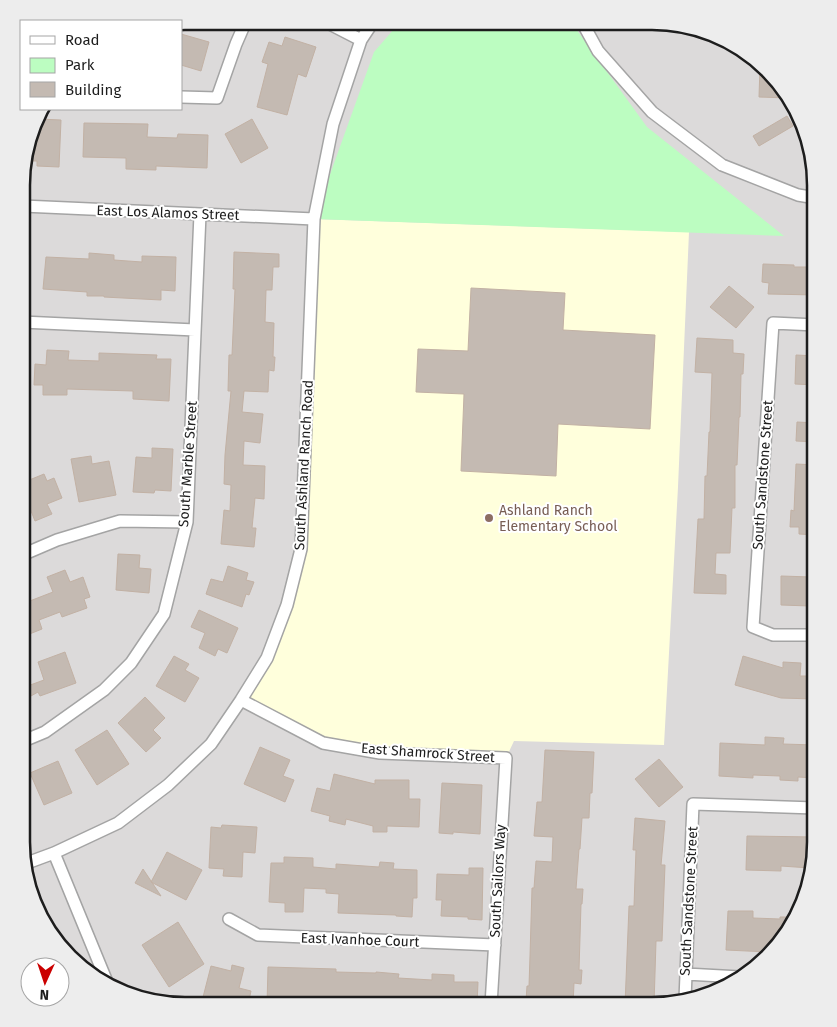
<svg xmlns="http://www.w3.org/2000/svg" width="837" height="1027" viewBox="0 0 837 1027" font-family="'Fira Sans',sans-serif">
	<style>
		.residential { fill: #dcdada }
		.education { fill: #ffffdc }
		.park { fill: #bcfdc1 }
		.building { fill: #c4bab2; stroke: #c2b1a4 }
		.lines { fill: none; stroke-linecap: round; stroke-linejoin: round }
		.minor-casing { stroke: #a4a4a4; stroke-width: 14 }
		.minor { stroke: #fff; stroke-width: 11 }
		.education-dot { fill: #8d6e63; stroke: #fff; stroke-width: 2 }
		.labels { text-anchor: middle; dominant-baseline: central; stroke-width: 4; stroke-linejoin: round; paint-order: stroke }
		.street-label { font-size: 14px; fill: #1d1d1d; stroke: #fff }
		.education-label { font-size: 14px; fill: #785e54; stroke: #fff; text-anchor: start }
		.rim { fill: none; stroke: #1d1d1d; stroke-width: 2.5 }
	</style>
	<rect width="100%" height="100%" fill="#efebe3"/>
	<path class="residential" d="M185 21 673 23 743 49 794 104 816 185 815 853 788 933 733 984 662 1005H174L94 978 43 923 21 842 23 164 41 109H181V22Z"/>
	<path class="education" d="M314 219 689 232 678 487 664 745 514 741 506 758 323 743 241 700 267 658 301 549Z"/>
	<path class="park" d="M400 22H571L647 127 784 236 314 219 374 52Z"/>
	<path class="building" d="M181 34 209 42 201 71 181 65Z
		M285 37 316 47 306 77 298 74 287 115 257 107 268 64 262 62 269 42 282 46Z
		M760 67 788 98 759 97Z
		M787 116 793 126 759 146 753 136Z
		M38 119 61 120 59 167 37 166V161H28V147Z
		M252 119 268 148 241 163 225 134Z
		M84 123 148 124 147 137 177 138 178 134 208 135 207 168 156 166V170L126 169V158L83 157Z
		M234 252 279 254V267H273L272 290H266L265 322 274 323 273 357H275L274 371 269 370 268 392 244 391 242 412 263 414 260 443 244 441 243 465 265 466 264 499 255 498 252 528H256L254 547 221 544 224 510 230 511 231 485 224 484 225 455 231 391H228L229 355H232L235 289H233Z
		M89 253 114 255V260L142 262V256L176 257 175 291 161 290V300L104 297V296H87V292L43 289 46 257 89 259Z
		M763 264 794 265V267H816V295L768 294 769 283 762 282Z
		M729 286 754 307 736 328 710 307Z
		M471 288 565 293 563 330 655 335 650 429 558 424 556 476 461 471 464 394 416 392 418 349 468 351Z
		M697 338 733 340V353L744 354 743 374H741L740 417H739L737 465H735V508H732L730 553H716L715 574 726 575V594L694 593 698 519H704L705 476H707L709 432H710L712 373 695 372Z
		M47 350 69 351 68 360 99 361V353L157 355 156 359H171L169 401 133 399V391L67 389V395H43V385H34L35 364 46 365Z
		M796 355 816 356V385L795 384Z
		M797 422 816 423V442L796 441Z
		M152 448 173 449 171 491 155 490 154 493 133 492 136 457 152 458Z
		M91 456 92 464 109 461 116 495 79 502 71 459Z
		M796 464 816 465V535L799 534V527H790L791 510 794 511Z
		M44 474 47 481 54 478 62 498 47 504 52 514 35 521 22 488V483Z
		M118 554 140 555 139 568 151 569 149 593 116 590Z
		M228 566 248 573 246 580 254 582 249 595 246 594 242 607 206 594 211 579 223 582Z
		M65 570 70 582 83 577 90 597 84 599 87 608 62 617 60 612 39 620 42 629 22 637V604L53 592 47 577Z
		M781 576 811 577 810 606 781 605Z
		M199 610 238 628 227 653 218 649 215 656 199 648 205 633 191 627Z
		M65 652 76 683 40 696 38 692 22 701V688L44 680 38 662Z
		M174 656 189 664 185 670 199 678 185 702 156 686Z
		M743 656 783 668V662L801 663 800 676H814V699L781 698 735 685Z
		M145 697 165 718 153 730 161 738 146 752 118 723Z
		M107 730 129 764 97 785 75 750Z
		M765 737 784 738 783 744 815 745V778L798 777V781L780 780V776L753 775V778L719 776 720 743 765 745Z
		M260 747 290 760 283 776 294 780 285 802 244 784Z
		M545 750 594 752 592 793H590L589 818H582L580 849H579L576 889H583L582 904H581L579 970H582L581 984 574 983 573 1005H545V1003L526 1001 527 986H529L530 956 532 888H534L536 861 552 862 553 837 534 836 537 802H542Z
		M659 759 683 787 659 807 635 779Z
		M58 761 72 793 44 805 30 773Z
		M334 774 375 784V780H409V799H420L419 827 387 826V832H373V826L346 819 345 825 329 821 330 816 311 811 317 788 330 791Z
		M442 783 482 785 480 834 453 832V834L439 833Z
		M635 818 665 821 661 865H665L662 941H656L654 1005H625L629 906H634L636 850H633Z
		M222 825 257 827 255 853 243 852 242 877 223 876 224 869 209 868 211 827 221 828Z
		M747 836 815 837V853L810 868 781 866V871L746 870Z
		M167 852 202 870 186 900 151 882Z
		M284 857 313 858V867L336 869V864L379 867 380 862 394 863 393 869 417 870V898H413L412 917 396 916V915L338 913 339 894 326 893V889L304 888 303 912H285V903L269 902 271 863H284Z
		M469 868H483L482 920 468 919V917L441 916 442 900H436L437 874 469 875Z
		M143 869 161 896 135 883Z
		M728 911H753V918L780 919V917H793L788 933 768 952 726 950Z
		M178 922 204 964 169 987 142 945Z
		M232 965 244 968 239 988 251 991 248 1005H201L211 966 231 971Z
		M268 967 336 969V972L376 973V972L399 974 398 978 432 980V974L454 975V982H478L477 1005H267Z"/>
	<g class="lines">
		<defs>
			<path id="minor" d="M326 22 361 40
				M582 22 598 51 652 112 722 165 798 195 816 198
				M181 97 217 98 236 44 246 21
				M23 206 314 219
				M22 322 195 330
				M22 555 57 540 120 521 187 522
				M815 635H773L753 627 773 323 816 325
				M241 700 323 743 380 753 506 758 491 1005
				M21 742 45 732 104 690 131 663 164 614 187 522 200 214
				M54 853 107 982
				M27 863 54 853 118 823 168 785 211 744 241 700 267 658 287 605 301 549 314 219 333 124 361 40 373 22
				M229 919 258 935 495 945
				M686 974 740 977
				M685 999 693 804 815 808"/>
		</defs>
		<use href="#minor" class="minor-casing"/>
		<use href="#minor" class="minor"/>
	</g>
	<circle class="education-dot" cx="489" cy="518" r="5"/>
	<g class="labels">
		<g class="street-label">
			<text transform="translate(168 213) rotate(2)">East Los Alamos Street</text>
			<text transform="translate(188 464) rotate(-86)">South Marble Street</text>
			<text transform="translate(304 465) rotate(-87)">South Ashland Ranch Road</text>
			<text transform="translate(763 475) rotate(-86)">South Sandstone Street</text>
			<text transform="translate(428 753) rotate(4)">East Shamrock Street</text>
			<text transform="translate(498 881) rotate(-87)">South Sailors Way</text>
			<text transform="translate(689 901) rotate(-87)">South Sandstone Street</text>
			<text transform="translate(360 940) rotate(2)">East Ivanhoe Court</text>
		</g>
		<g class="education-label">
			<text x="499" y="510">Ashland Ranch<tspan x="499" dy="16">Elementary School</tspan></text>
		</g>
	</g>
	<path d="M0 0H837V1027H0ZM185 30H652A155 155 0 0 1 807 185V842A155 155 0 0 1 652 997H185A155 155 0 0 1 30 842V185A155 155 0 0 1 185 30Z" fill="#ededed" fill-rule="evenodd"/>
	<path class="rim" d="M185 30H652A155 155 0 0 1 807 185V842A155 155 0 0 1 652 997H185A155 155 0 0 1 30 842V185A155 155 0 0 1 185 30Z"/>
	<rect x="20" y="20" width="162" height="90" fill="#ffffff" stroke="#a5a5a5"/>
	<rect x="30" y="36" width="25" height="8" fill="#ffffff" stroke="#a5a5a5"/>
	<text x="65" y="45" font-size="15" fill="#1d1d1d">Road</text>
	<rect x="30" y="58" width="25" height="15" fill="#bcfdc1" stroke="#a5a5a5"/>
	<text x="65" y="70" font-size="15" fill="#1d1d1d">Park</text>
	<rect x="30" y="82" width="25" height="15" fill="#c4bab2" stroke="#a5a5a5"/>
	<text x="65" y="95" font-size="15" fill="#1d1d1d">Building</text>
	<g transform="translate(45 982) rotate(183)"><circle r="24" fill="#ffffff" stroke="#a5a5a5"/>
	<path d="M0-4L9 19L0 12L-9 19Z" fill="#cb0000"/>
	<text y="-8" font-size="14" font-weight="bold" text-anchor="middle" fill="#1d1d1d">N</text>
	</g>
</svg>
